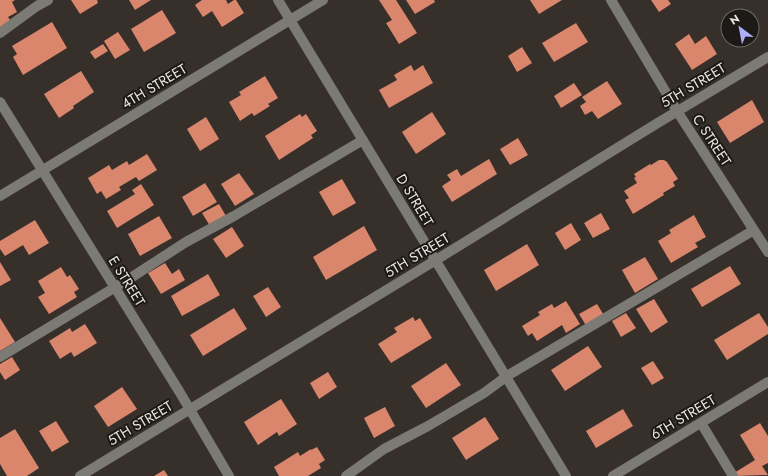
<svg xmlns="http://www.w3.org/2000/svg" width="768" height="476" viewBox="0 0 768 476" font-family="Jost,sans-serif">
	<style>
		.building { fill: #d9866d }
		.lines { fill: none; stroke-linecap: round; stroke-linejoin: round }
		.minor { stroke: #7b7a75; stroke-width: 10 }
		.labels { text-anchor: middle; dominant-baseline: central; stroke-width: 4; stroke-linejoin: round; paint-order: stroke }
		.street-label { font-size: 14px; fill: #eae6e1; stroke: #1c1916 }
	</style>
	<rect width="100%" height="100%" fill="#37302a"/>
	<path class="building" d="M0 0H15L12 2 17 12 8 17 11 21 0 27Z
		M71 0H97L98 3 80 14Z
		M129 0H151L135 10Z
		M202 0H226L228 4 234 0H236L244 13 222 27 212 11 203 17 195 5Z
		M379 0H396L417 33 399 44 386 23 392 20Z
		M406 0H434L435 2 415 14Z
		M530 0H562L539 14Z
		M651 0H668L671 4 659 12Z
		M162 10 176 33 144 52 131 29Z
		M52 22 67 48 23 75 13 57 17 54 12 46Z
		M576 23 588 42 554 62 542 43Z
		M118 32 130 50 115 59 104 41Z
		M689 34 695 44 706 36 717 54 692 70 675 44Z
		M103 44 108 51 95 59 90 52Z
		M522 47 532 63 517 72 508 56Z
		M411 65 414 71 423 65 433 83 389 108 379 90 397 80 394 75Z
		M81 71 94 92 73 106 74 108 59 118 44 94Z
		M265 76 278 98 268 104 270 106 254 116 252 113 240 121 229 102 241 95 239 92Z
		M607 81 622 104 598 119 592 111 585 115 580 106 586 102 582 97Z
		M574 83 582 95 561 108 554 96Z
		M752 100 764 122 730 143 717 122Z
		M432 112 446 134 416 154 402 132Z
		M300 114 302 117 306 114 317 131 311 135 313 138 279 160 265 136Z
		M206 117 219 139 200 151 187 129Z
		M518 138 528 155 510 165 500 149Z
		M147 154 157 170 139 181 136 177 119 187 121 190 106 199 101 191 97 194 88 178 109 165 112 170 127 161 129 165Z
		M489 159 497 174 452 202 442 186 451 180 447 175 457 169 461 176Z
		M659 160H664L667 162 678 179 673 182 675 186 663 193 664 195 633 214 625 200 629 198 624 191 637 183 634 178 636 177 634 174 650 164 651 165Z
		M239 173 254 194 235 206 221 184Z
		M342 179 356 203 333 216 319 192Z
		M205 183 217 202 193 216 182 197Z
		M141 184 154 205 117 228 107 211 135 194 132 190Z
		M219 204 226 216 210 226 202 213Z
		M601 213 610 229 593 238 584 223Z
		M694 215 706 237 695 243 698 247 671 263 658 241 671 233 669 230Z
		M159 216 172 238 140 256 128 234Z
		M35 220 49 243 29 255 23 245 5 256 0 249V241Z
		M571 223 581 240 565 250 555 233Z
		M364 226 377 250 326 280 313 257Z
		M232 227 244 246 226 258 213 239Z
		M527 244 539 265 496 291 484 270Z
		M645 257 658 279 635 293 622 270Z
		M0 262 11 280 0 286Z
		M165 263 172 274 179 269 185 280 161 294 148 273Z
		M730 266 741 284 702 307 691 289Z
		M61 267 67 277 70 275 79 289 74 292 77 297 49 314 38 297 45 293 38 281Z
		M208 274 220 295 182 316 171 296Z
		M268 287 281 307 266 317 253 296Z
		M654 299 668 322 651 333 636 309Z
		M566 301 580 324 566 333 562 325 537 341 532 333 528 336 522 326 540 315 538 312 552 304 554 308Z
		M597 304 605 317 587 327 579 314Z
		M234 308 247 329 203 356 190 335Z
		M626 313 636 328 621 337 612 321Z
		M759 313 768 327V334L727 360 714 340Z
		M413 317 415 321 420 318 432 338 391 363 378 344 397 332 394 328Z
		M0 318 15 342 0 351Z
		M85 324 97 343 74 357 71 352 60 359 49 341 70 328 72 332Z
		M588 346 602 367 565 391 551 370Z
		M12 357 20 370 5 380 0 372V364Z
		M653 361 664 378 652 385 641 368Z
		M446 363 461 385 426 408 411 386Z
		M328 372 337 387 319 399 310 383Z
		M122 387 137 409 108 427 94 406Z
		M281 399 297 424 279 436 277 432 258 445 244 422Z
		M385 407 395 426 374 438 364 418Z
		M623 409 633 426 596 448 586 431Z
		M485 417 499 439 466 460 452 438Z
		M56 421 69 442 52 452 39 431Z
		M760 423 768 436V463L762 466 768 475 735 476 734 473 755 460 740 435Z
		M15 429 39 468 27 476H7L0 464V438Z
		M317 447 325 460 319 464 321 468 308 476H279L274 467 298 452 300 456 311 449V450Z
		M164 470 168 476H154Z"/>
	<g class="lines">
		<path class="minor" d="M278 0 566 476
			M611 0 677 111 768 252
			M0 33 37 6 48 0
			M0 102 179 391 229 476
			M0 196 323 0
			M0 357 132 277 186 242 234 216 363 140
			M701 423 733 476
			M80 476 436 260 656 124 768 57
			M346 476 384 449 428 426 484 393 507 376 754 230
			M613 476 768 382"/>
	</g>
	<g class="labels">
		<g class="street-label">
			<text transform="translate(693 85) rotate(-31)">5TH STREET</text>
			<text transform="translate(154 86) rotate(-31)">4TH STREET</text>
			<text transform="translate(712 140) rotate(57)">C STREET</text>
			<text transform="translate(415 200) rotate(59)">D STREET</text>
			<text transform="translate(417 255) rotate(-31)">5TH STREET</text>
			<text transform="translate(127 281) rotate(58)">E STREET</text>
			<text transform="translate(683 417) rotate(-31)">6TH STREET</text>
			<text transform="translate(140 423) rotate(-31)">5TH STREET</text>
		</g>
	</g>
	<g transform="translate(740 28) rotate(328)"><circle r="19" fill="#1c1916" stroke="#6e6b67"/>
	<path d="M0-3L7 15L0 10L-7 15Z" fill="#afaefa"/>
	<text y="-6" font-size="11" font-weight="bold" text-anchor="middle" fill="#eae6e1">N</text>
	</g>
</svg>
